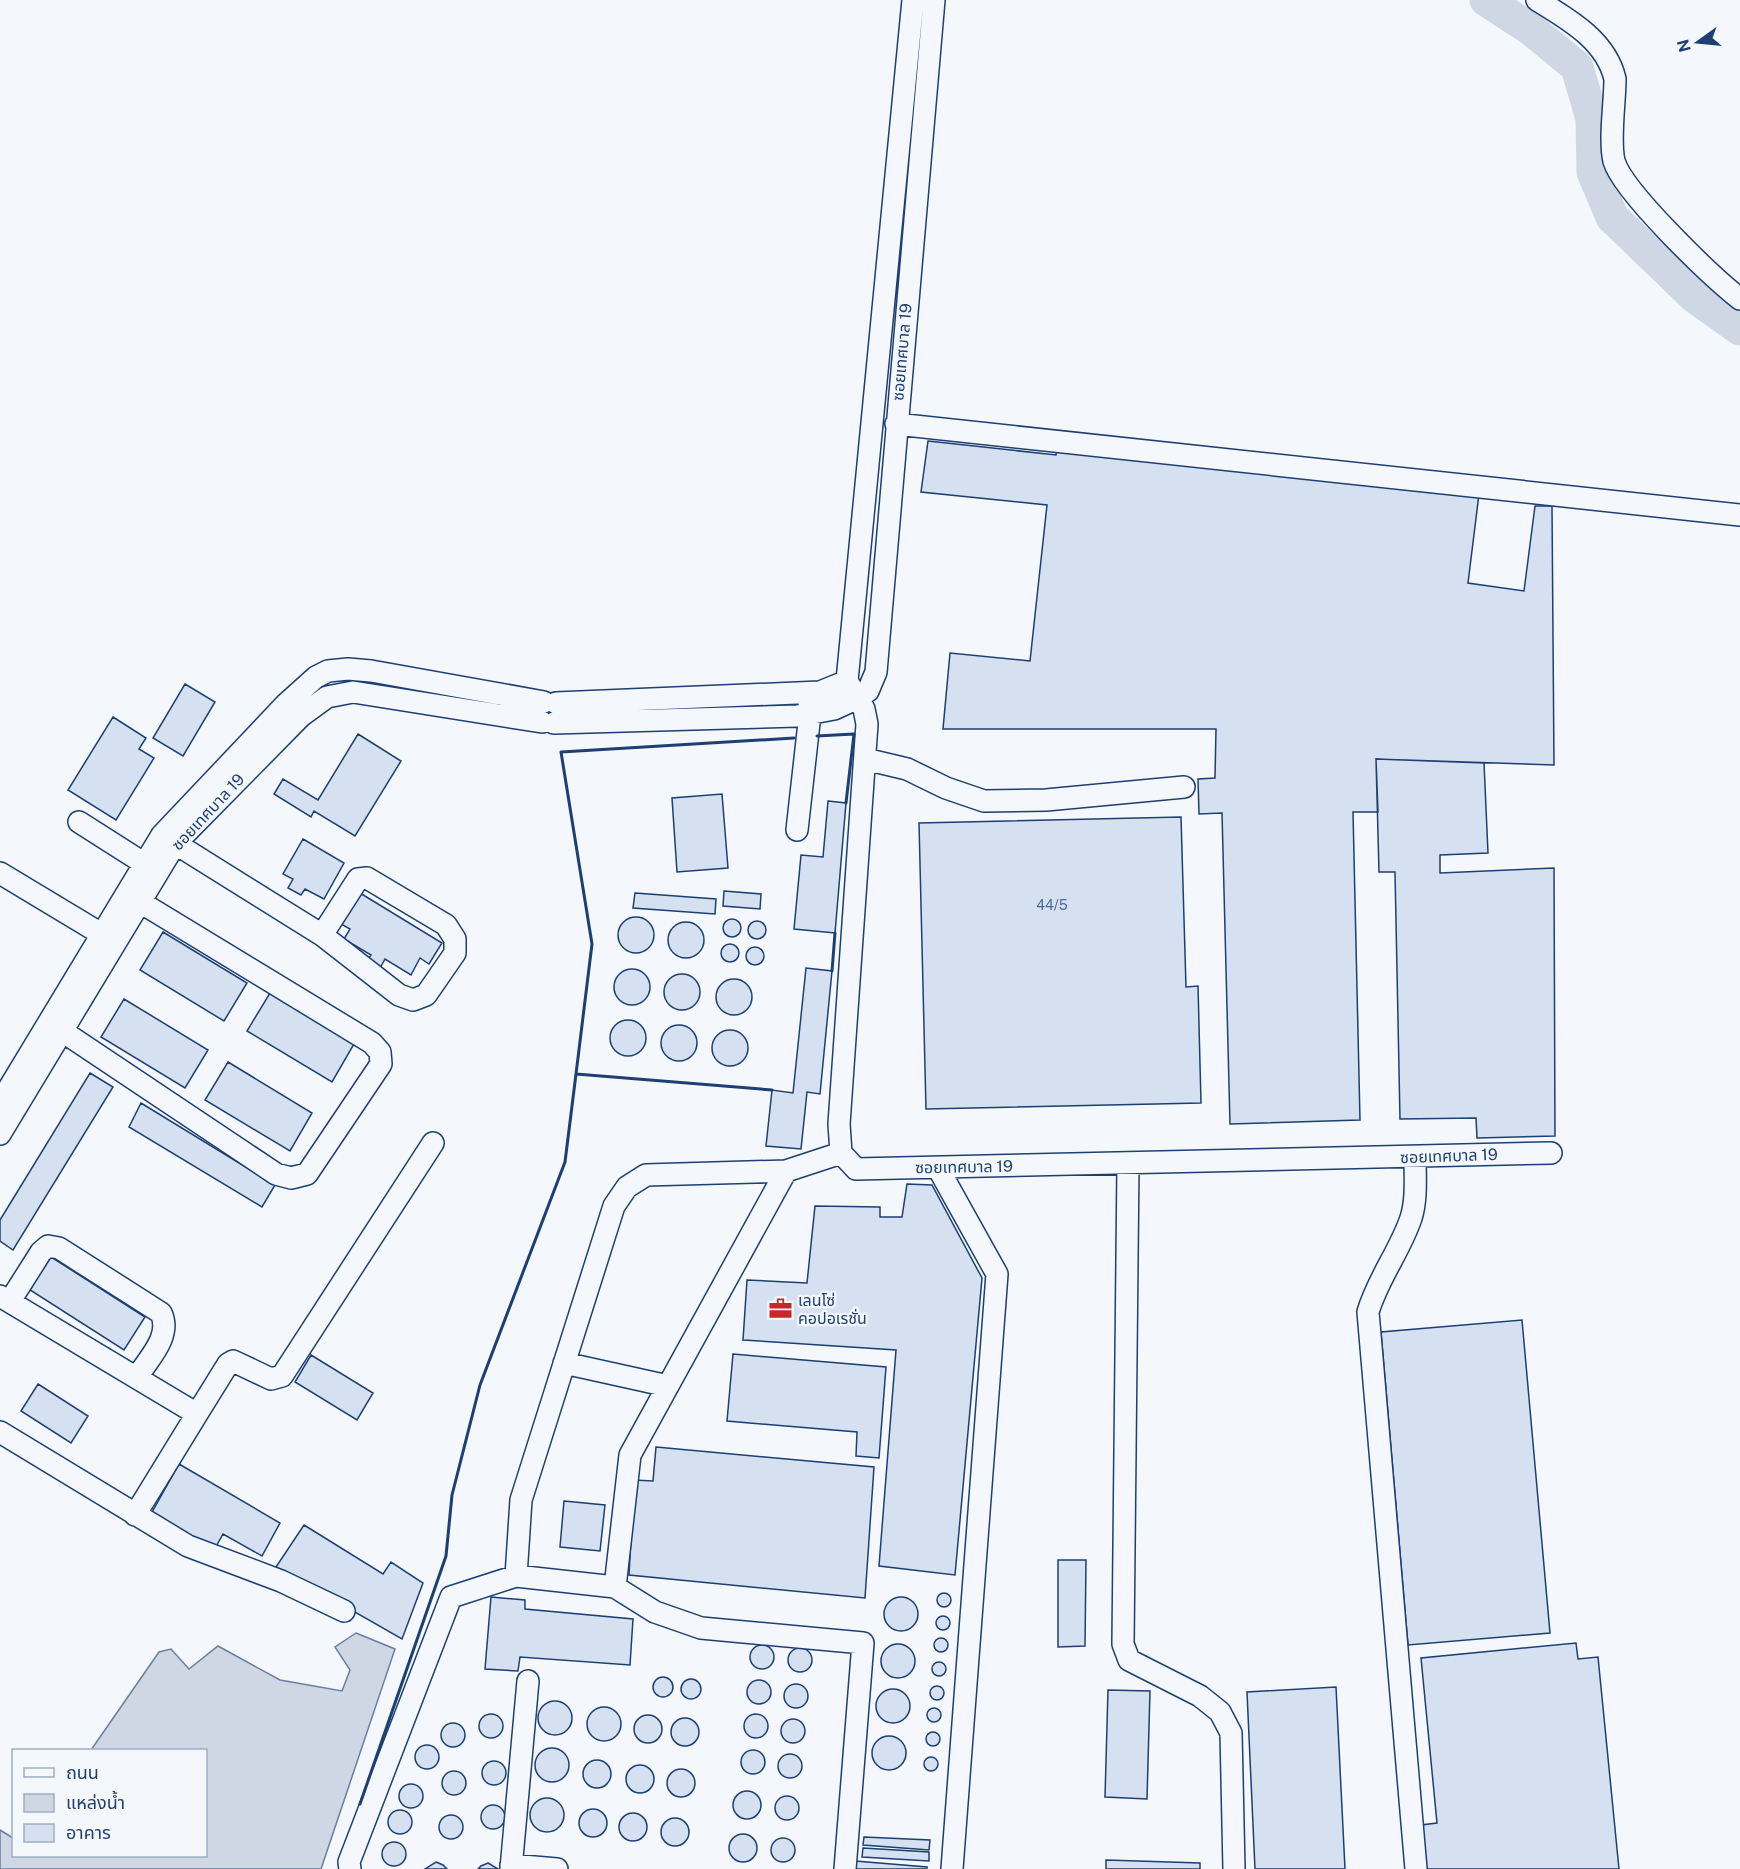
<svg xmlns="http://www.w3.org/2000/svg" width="1740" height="1869" viewBox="0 0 1740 1869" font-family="'Public Sans','Noto Sans Thai',sans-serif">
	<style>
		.water { fill: #cfd7e4; stroke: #687fa3; stroke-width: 1.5 }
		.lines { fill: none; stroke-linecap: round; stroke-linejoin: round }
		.river { stroke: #cfd7e4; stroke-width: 33 }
		.building { fill: #d5e0f0; stroke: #1d3f73; stroke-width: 1.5 }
		.minor-casing { stroke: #1d3f73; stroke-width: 24 }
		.minor { stroke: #f4f7fb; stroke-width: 21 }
		.wall { stroke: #1d3f73; stroke-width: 3 }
		.labels { text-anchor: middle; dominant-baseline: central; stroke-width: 4.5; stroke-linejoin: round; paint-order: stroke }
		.number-label { font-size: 14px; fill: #4b6792 }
		.street-label { font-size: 16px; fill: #1d3f73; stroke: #f4f7fb }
		.poi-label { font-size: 16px; fill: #1d3f73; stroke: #f4f7fb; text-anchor: start }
	</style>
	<rect width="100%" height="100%" fill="#f4f7fb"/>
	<path class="water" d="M356 1633 395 1649 321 1869H0V1830L13 1838 14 1856H206V1750H91L159 1652 171 1649 189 1669 218 1646 280 1680 342 1691 350 1670 335 1647Z"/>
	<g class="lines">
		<path class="river" d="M1486 0 1532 30 1577 67 1592 119 1593 172 1612 217 1695 297 1740 329"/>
	</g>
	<path class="building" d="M928 441 1056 455 1057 447 1479 494 1468 583 1524 591 1535 506H1552L1554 765 1376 759 1378 812H1353L1360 1120 1230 1124 1222 813 1199 814 1198 779 1215 778 1216 729H943L950 653 1030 661 1047 505 921 492Z
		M185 684 215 702 183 756 153 738Z
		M113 717 146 738 139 749 154 758 116 820 68 790Z
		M358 734 401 761 355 836 314 811 311 817 274 794 283 779 318 800Z
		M1376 759 1484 763 1488 853 1440 855V873L1554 868 1555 1136 1477 1138 1476 1118 1400 1119 1395 872H1379Z
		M722 794 728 868 677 872 672 798Z
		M828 801 846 803 835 933 794 929 801 855 823 857Z
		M1181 817 1186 987 1198 986 1201 1103 926 1109 919 823Z
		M303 839 344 863 324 899 305 889 301 895 288 888 293 879 283 874Z
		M724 891 761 894 760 909 723 906Z
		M360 893 442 943 429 964 420 958 411 975 385 959 380 968 367 960 371 955 344 939 350 929 341 924Z
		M635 893 716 899 715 914 633 908Z
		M618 935a18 18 0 1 1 36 0a18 18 0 1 1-36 0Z
		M723 928a9 9 0 1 1 18 0a9 9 0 1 1-18 0Z
		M748 930a9 9 0 1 1 18 0a9 9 0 1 1-18 0Z
		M668 940a18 18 0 1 1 36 0a18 18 0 1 1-36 0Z
		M163 932 247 983 224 1021 140 970Z
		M721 953a9 9 0 1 1 18 0a9 9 0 1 1-18 0Z
		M746 956a9 9 0 1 1 18 0a9 9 0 1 1-18 0Z
		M806 968 832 971 820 1094 807 1092 801 1149 766 1146 772 1090 793 1093Z
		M614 987a18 18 0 1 1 36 0a18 18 0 1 1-36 0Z
		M664 992a18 18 0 1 1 36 0a18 18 0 1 1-36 0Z
		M716 997a18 18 0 1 1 36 0a18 18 0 1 1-36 0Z
		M270 993 354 1044 332 1082 247 1031Z
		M124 999 208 1050 185 1088 101 1037Z
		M610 1038a18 18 0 1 1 36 0a18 18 0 1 1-36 0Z
		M661 1043a18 18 0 1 1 36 0a18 18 0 1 1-36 0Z
		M712 1048a18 18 0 1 1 36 0a18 18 0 1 1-36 0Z
		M228 1062 312 1113 290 1151 205 1100Z
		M90 1073 113 1087 13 1250 0 1241V1220Z
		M141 1103 275 1185 262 1207 129 1127Z
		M907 1184 932 1185 982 1278 955 1575 879 1566 896 1350 743 1340 747 1280 807 1283 815 1206 880 1207V1217H902Z
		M48 1255 145 1317 124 1350 27 1288Z
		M1522 1320 1550 1633 1408 1645 1381 1332Z
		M733 1354 886 1367 879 1458 856 1456 857 1432 727 1421Z
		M311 1355 373 1393 357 1420 295 1382Z
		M38 1384 88 1416 71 1443 21 1411Z
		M656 1447 874 1467 865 1598 629 1575 634 1480 653 1481Z
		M179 1464 280 1523 262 1556 223 1534 214 1550 151 1514Z
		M564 1501 605 1505 600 1551 560 1547Z
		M304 1525 383 1574 391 1562 423 1583 402 1639 276 1567Z
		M1058 1560H1086L1085 1646 1058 1647Z
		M937 1600a7 7 0 1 1 14 0a7 7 0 1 1-14 0Z
		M884 1614a17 17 0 1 1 34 0a17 17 0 1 1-34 0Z
		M491 1597 525 1600V1609L633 1619 630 1665 520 1657 518 1671 485 1669Z
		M936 1623a7 7 0 1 1 14 0a7 7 0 1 1-14 0Z
		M934 1645a7 7 0 1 1 14 0a7 7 0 1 1-14 0Z
		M1576 1643 1578 1659 1598 1657 1619 1869H1426L1421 1825 1437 1823 1421 1658Z
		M881 1661a17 17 0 1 1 34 0a17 17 0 1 1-34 0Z
		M750 1657a12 12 0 1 1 24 0a12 12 0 1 1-24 0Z
		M788 1660a12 12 0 1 1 24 0a12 12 0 1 1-24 0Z
		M932 1669a7 7 0 1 1 14 0a7 7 0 1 1-14 0Z
		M653 1687a10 10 0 1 1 20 0a10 10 0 1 1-20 0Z
		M681 1689a10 10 0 1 1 20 0a10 10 0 1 1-20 0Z
		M747 1692a12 12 0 1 1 24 0a12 12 0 1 1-24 0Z
		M784 1696a12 12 0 1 1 24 0a12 12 0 1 1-24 0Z
		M930 1693a7 7 0 1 1 14 0a7 7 0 1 1-14 0Z
		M1336 1687 1345 1869H1255L1247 1692Z
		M876 1706a17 17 0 1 1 34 0a17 17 0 1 1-34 0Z
		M1108 1690 1150 1691 1147 1799 1105 1797Z
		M538 1718a17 17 0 1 1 34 0a17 17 0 1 1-34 0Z
		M587 1724a17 17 0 1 1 34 0a17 17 0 1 1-34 0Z
		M927 1715a7 7 0 1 1 14 0a7 7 0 1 1-14 0Z
		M479 1726a12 12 0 1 1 24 0a12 12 0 1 1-24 0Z
		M744 1726a12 12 0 1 1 24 0a12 12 0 1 1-24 0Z
		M634 1729a14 14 0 1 1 28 0a14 14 0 1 1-28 0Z
		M671 1732a14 14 0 1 1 28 0a14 14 0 1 1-28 0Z
		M781 1731a12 12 0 1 1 24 0a12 12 0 1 1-24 0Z
		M441 1735a12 12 0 1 1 24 0a12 12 0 1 1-24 0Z
		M926 1739a7 7 0 1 1 14 0a7 7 0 1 1-14 0Z
		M872 1753a17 17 0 1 1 34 0a17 17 0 1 1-34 0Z
		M415 1757a12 12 0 1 1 24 0a12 12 0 1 1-24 0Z
		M535 1765a17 17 0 1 1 34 0a17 17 0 1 1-34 0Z
		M741 1762a12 12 0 1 1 24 0a12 12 0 1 1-24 0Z
		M778 1766a12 12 0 1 1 24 0a12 12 0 1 1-24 0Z
		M924 1764a7 7 0 1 1 14 0a7 7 0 1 1-14 0Z
		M583 1774a14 14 0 1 1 28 0a14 14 0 1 1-28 0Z
		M482 1773a12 12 0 1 1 24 0a12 12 0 1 1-24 0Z
		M626 1779a14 14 0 1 1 28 0a14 14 0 1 1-28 0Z
		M667 1783a14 14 0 1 1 28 0a14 14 0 1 1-28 0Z
		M442 1783a12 12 0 1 1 24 0a12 12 0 1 1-24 0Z
		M399 1796a12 12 0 1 1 24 0a12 12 0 1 1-24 0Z
		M733 1805a14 14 0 1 1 28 0a14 14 0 1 1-28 0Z
		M775 1808a12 12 0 1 1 24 0a12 12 0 1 1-24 0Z
		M530 1815a17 17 0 1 1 34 0a17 17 0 1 1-34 0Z
		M481 1817a12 12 0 1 1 24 0a12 12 0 1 1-24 0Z
		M579 1823a14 14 0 1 1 28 0a14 14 0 1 1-28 0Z
		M388 1822a12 12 0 1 1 24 0a12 12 0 1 1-24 0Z
		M619 1827a14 14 0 1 1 28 0a14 14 0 1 1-28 0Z
		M439 1827a12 12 0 1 1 24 0a12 12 0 1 1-24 0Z
		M661 1832a14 14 0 1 1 28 0a14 14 0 1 1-28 0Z
		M729 1848a14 14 0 1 1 28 0a14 14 0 1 1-28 0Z
		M864 1837 930 1840 929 1850 863 1845Z
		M771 1850a12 12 0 1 1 24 0a12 12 0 1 1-24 0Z
		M382 1854a12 12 0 1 1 24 0a12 12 0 1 1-24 0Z
		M863 1848 929 1852V1861L862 1857Z
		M1106 1860 1200 1863V1869H1106Z
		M855 1861 927 1867V1869H855Z
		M436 1862 443 1865 447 1869H425Z
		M488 1863 498 1869H478L481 1866Z"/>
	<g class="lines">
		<defs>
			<path id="minor" d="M1537 0C1568 19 1606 40 1615 79 1615 102 1609 140 1614 161 1623 192 1712 277 1740 299
				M896 424 1740 515
				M847 681 864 709 867 724 839 1124 841 1153 856 1169 1551 1153
				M556 703 820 692 847 681 913 0
				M554 723 797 716 834 709 858 698 868 691 876 672 934 0
				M865 759 907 769 946 788 984 801 1046 800 1184 787
				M79 822 145 864
				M797 830 810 714 809 702
				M165 837 322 935 399 995 413 1000 426 995 455 953V939L446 925 367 878 358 879 322 935
				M0 873 113 941
				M62 1031 276 1174 291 1178 307 1174 381 1064 380 1052 372 1043 140 902
				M0 1103 162 835 286 704 316 677 328 671 348 669 371 671 544 702
				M0 1134 175 844 301 716 327 697 353 692 542 722
				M1415 1157C1415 1177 1417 1199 1411 1218 1400 1251 1378 1278 1368 1312L1416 1869
				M1128 1163 1123 1644 1129 1660 1200 1696 1220 1712 1231 1733 1234 1869
				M938 1168 997 1274 952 1869
				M0 1296 197 1414 228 1364 233 1361 271 1379 282 1376 433 1143
				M10 1301 41 1252 48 1246 59 1248 161 1313C172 1336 149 1358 137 1377
				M564 1363 668 1386
				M0 1432 188 1546 281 1581 344 1611
				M135 1515 197 1414
				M516 1576 521 1500 614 1206 627 1187 646 1175 786 1171
				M615 1587 655 1612 701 1628 863 1643 845 1869
				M511 1865 557 1869
				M350 1869 349 1862 451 1597 516 1576 615 1587 630 1455 786 1171 841 1153
				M511 1869 528 1681"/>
		</defs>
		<use href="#minor" class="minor-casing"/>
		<use href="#minor" class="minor"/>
		<path class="wall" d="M817 736 854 734 846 803
			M832 971 835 933
			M772 1090 576 1074 592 944 561 752 794 738
			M360 1804 446 1556 452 1495 480 1385 565 1162 576 1074"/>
	</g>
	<defs>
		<symbol id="office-bare" viewBox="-9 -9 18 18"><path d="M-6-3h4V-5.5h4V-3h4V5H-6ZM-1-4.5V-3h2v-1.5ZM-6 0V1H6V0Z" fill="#c62828" stroke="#f4f7fb" stroke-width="2.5" paint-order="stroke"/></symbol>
	</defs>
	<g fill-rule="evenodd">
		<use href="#office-bare" x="764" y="1292" width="33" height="33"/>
	</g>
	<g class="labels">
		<g class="number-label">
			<text x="1052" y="905">44/5</text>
		</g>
		<g class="street-label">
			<text transform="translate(902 352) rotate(-85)">ซอยเทศบาล 19</text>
			<text transform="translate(208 812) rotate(-47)">ซอยเทศบาล 19</text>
			<text transform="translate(1449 1156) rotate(-2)">ซอยเทศบาล 19</text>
			<text transform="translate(964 1167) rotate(-1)">ซอยเทศบาล 19</text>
		</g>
		<g class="poi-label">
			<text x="798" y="1300">เลนโซ่<tspan x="798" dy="18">คอปอเรชั่น</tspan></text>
		</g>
	</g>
	<rect x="12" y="1749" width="195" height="108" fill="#f4f7fb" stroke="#9eadc5" stroke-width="1.5"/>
	<rect x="24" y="1768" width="30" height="9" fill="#f4f7fb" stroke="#9eadc5" stroke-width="1.5"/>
	<text x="66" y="1779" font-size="18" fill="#1d3f73">ถนน</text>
	<rect x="24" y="1794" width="30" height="18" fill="#cfd7e4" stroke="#9eadc5" stroke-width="1.5"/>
	<text x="66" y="1809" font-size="18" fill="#1d3f73">แหล่งน้ำ</text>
	<rect x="24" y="1824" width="30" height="18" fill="#d5e0f0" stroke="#9eadc5" stroke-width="1.5"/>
	<text x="66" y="1839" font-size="18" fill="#1d3f73">อาคาร</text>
	<g transform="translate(1698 42) rotate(255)" stroke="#f4f7fb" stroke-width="4.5" paint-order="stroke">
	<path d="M0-4.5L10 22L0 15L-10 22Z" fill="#1d3f73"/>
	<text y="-9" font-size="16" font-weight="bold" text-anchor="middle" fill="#1d3f73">N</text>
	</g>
</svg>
